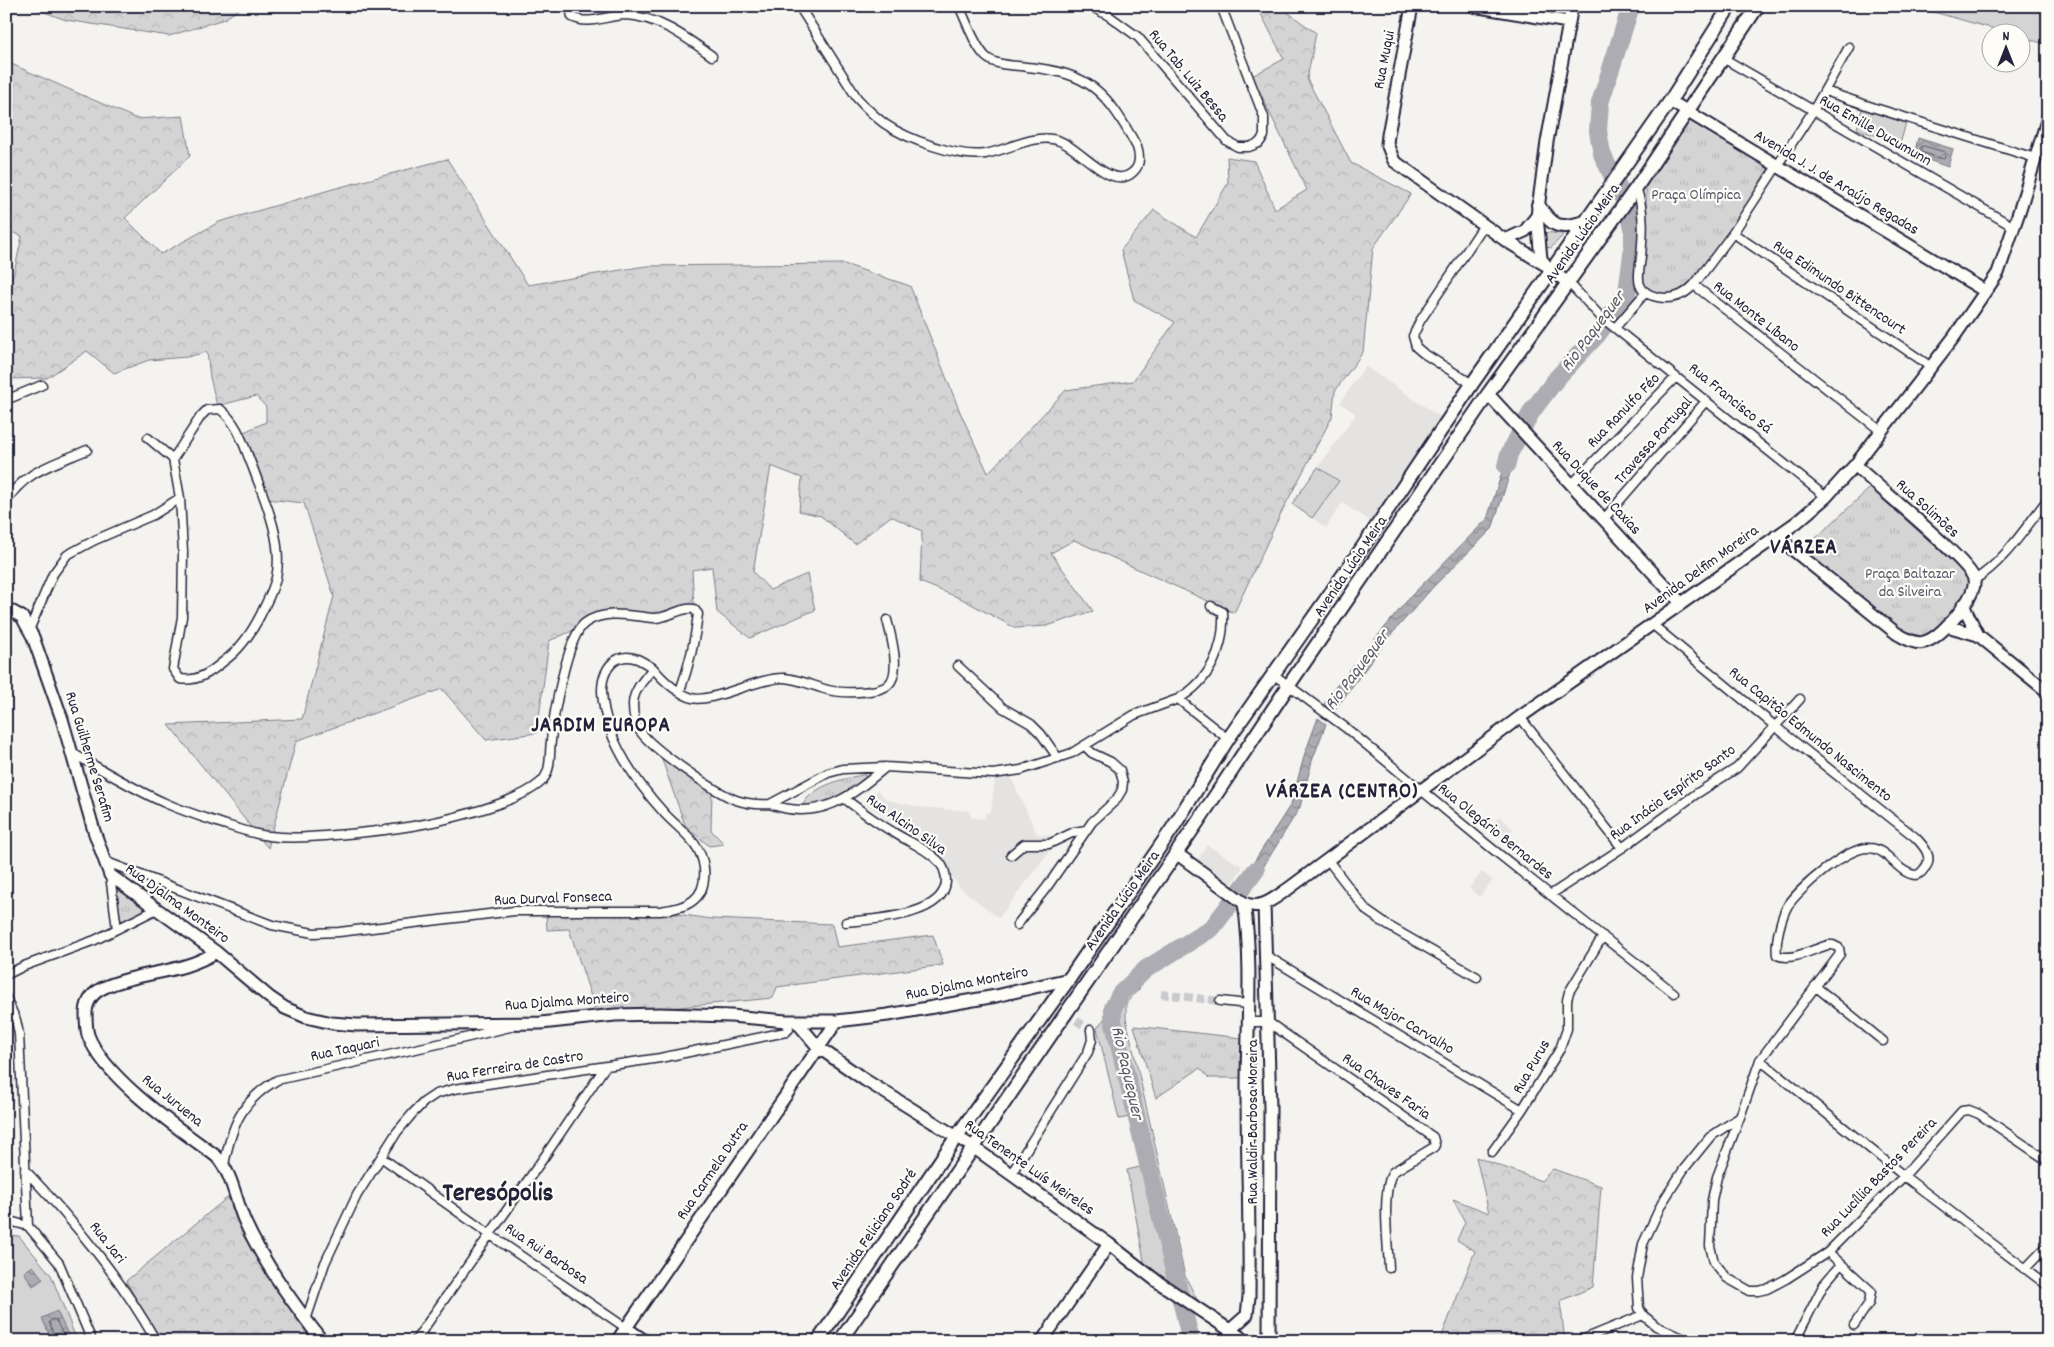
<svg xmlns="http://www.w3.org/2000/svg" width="2054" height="1347" viewBox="0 0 2054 1347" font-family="Dekko,sans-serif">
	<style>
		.built { fill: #e4e3e2 }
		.grass { fill: #d5d4d5; stroke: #7c7b88 }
		.forest { fill: url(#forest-crowns); stroke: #7c7b88 }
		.park { fill: url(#park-tufts); stroke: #7c7b88 }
		.water { fill: url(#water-waves); stroke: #757582 }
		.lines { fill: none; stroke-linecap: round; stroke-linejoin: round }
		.shore { stroke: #59596b; stroke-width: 1 }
		.river { stroke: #acacb2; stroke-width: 18 }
		.street-tunnel { stroke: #cac9cb; stroke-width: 8; stroke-dasharray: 8 4; stroke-linecap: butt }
		.street-casing { stroke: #22223b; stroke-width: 11 }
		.secondary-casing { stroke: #22223b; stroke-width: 15 }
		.primary-casing { stroke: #22223b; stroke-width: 16 }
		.street { stroke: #fdfcf7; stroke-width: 8 }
		.secondary { stroke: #fdfcf7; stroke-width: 11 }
		.primary { stroke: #fdfcf7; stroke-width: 12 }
		.labels { text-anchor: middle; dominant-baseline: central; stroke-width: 4.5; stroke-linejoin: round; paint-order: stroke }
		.street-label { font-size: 16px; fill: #22223b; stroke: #fdfcf7 }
		.park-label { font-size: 16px; fill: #585769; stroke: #fdfcf7 }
		.water-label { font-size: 18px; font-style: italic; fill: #59596b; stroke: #fdfcf7 }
		.district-label { font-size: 21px; font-weight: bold; letter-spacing: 1px; fill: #22223b; stroke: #fdfcf7 }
		.town-label { font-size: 26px; font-weight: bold; fill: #22223b; stroke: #fdfcf7 }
	</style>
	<defs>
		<pattern id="forest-crowns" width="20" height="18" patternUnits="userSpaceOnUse" patternTransform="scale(1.25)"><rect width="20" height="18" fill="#d5d4d5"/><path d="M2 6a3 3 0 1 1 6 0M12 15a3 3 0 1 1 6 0" fill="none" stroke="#b7b6b8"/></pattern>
		<pattern id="park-tufts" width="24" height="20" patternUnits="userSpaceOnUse" patternTransform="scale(1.25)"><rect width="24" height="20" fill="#d5d4d5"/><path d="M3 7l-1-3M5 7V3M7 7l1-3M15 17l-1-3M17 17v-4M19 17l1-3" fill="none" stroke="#b7b6b8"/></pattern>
		<pattern id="water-waves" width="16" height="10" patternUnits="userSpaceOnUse" patternTransform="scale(1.25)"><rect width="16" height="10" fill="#acacb2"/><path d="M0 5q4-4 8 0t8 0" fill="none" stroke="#8c8c92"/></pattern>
	</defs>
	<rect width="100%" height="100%" fill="#f4f3ef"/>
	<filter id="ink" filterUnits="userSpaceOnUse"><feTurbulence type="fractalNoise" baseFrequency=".02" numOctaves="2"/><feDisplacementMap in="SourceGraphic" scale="10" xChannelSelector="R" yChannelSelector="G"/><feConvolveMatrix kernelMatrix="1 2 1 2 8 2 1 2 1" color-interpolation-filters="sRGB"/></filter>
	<g filter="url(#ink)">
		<path class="built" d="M1365 366 1443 419 1372 522 1342 503 1326 528 1292 504 1356 414 1340 403Z
			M1010 775 1037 834 1060 837 999 918 961 889 942 862 936 848 867 805 877 790 887 800 919 807 969 811 971 817 984 819 986 813 991 812 995 779Z
			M1500 816 1513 829 1502 840 1481 821 1486 817 1493 823Z
			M1207 845 1243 867 1232 884 1197 861Z
			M1482 872 1493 880 1479 897 1469 888Z"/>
		<path class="grass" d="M1912 6H2048V45L2022 37V32H2005Z
			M1862 109 1906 123 1900 144 1857 129Z
			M1542 232 1564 234 1551 248 1545 247Z
			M1318 467 1339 481 1312 518 1292 504Z
			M1134 988H1140L1126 1003V1018L1185 1276 1202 1309 1146 1271 1127 1170 1152 1164 1141 1115 1119 1119 1097 1028 1123 995Z
			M6 1235 19 1236 51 1275 77 1341H6Z"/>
		<path class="forest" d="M28 6H244L224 19 169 36 66 20Z
			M1257 6H1279L1316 33 1307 79 1351 163 1411 194 1373 248 1363 352 1335 391 1332 417 1281 513 1234 613 1074 540 1051 553 1093 611 1047 626 1015 628 962 599 920 582 922 531 891 516 855 544 821 516 799 511 802 478 771 466 753 572 770 590 807 574 815 610 750 638 717 612 712 567 692 570 694 608 632 620 609 615 549 641 537 733 486 740 442 689 296 741 268 848 169 725 302 719 334 596 304 503 266 499 242 433 266 422V407L256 396 217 406 210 377 207 352 187 357 149 360 114 373 87 351 47 378 6 379V287L14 273 22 236 6 230V63H9L137 119 183 116 190 156 125 218 161 254 219 222 333 189 447 159 528 285 646 266 844 264 910 286 960 412 988 473 1066 390 1133 381 1175 322 1134 300 1121 250 1154 210 1196 237 1228 183 1227 157 1254 161 1275 209 1307 190 1252 76 1284 59Z
			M661 757 712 793 711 830 724 844 709 846 685 825Z
			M546 912H663L712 919 832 924 837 947 933 935 943 965 777 987 773 998 597 1015 569 929 547 930Z
			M1476 1157 1541 1181 1553 1169 1601 1186 1593 1287 1560 1301 1565 1341H1440L1475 1251 1457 1240 1465 1222 1453 1199 1489 1213Z
			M228 1197 244 1237 312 1341H160L126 1281Z"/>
		<path class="park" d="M1689 116 1769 167 1732 230 1693 284 1684 291 1670 296 1658 295 1647 289 1640 279 1646 236V184Z
			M1870 488 1971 578 1972 591 1930 639 1901 635 1804 549Z
			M863 775H865L866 779 853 789 825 804 802 807C809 787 844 778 863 775Z
			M118 886 144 907V912L120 924 115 889Z
			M1134 1026 1242 1038 1241 1078H1209L1200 1068 1156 1098Z"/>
		<path class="water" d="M1918 138 1953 149 1948 167 1914 155Z
			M1512 441 1518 448 1492 529 1434 586 1390 636 1333 712 1323 706 1333 690 1410 597 1487 519Z
			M1318 718 1326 724 1312 761 1300 807 1248 892 1238 887 1291 804 1305 753Z
			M33 1266 43 1279 33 1286 24 1272Z
			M57 1311 71 1341H52L42 1318Z"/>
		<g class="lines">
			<path class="shore" d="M1924 146 1945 152V158L1943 159 1921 152V147Z
				M56 1341 49 1322 53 1319 56 1320 66 1341"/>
			<path class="river" d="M1506 466 1509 454 1532 411 1557 378 1598 334 1627 293 1633 246V227L1626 204 1602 154 1598 131 1600 103 1631 6
				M1191 1341 1113 1020V1008L1120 994 1146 969 1212 928 1256 870"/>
			<path class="street-tunnel" d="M1161 994 1220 1001
				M1066 1014 1091 1030"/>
			<defs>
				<path id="street" d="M580 6 571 12 572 17C589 26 608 15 625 15 657 16 687 38 712 56
					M799 6 857 98C866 108 874 116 885 124 907 139 958 158 985 154 1007 150 1030 136 1052 139 1077 141 1110 194 1133 172 1141 165 1140 156 1137 147 1107 92 1091 73 1027 67 1014 65 996 66 986 57 975 47 966 20 959 6
					M1090 6 1109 16 1138 37 1227 141 1238 147H1249L1259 143 1264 136V117L1221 6
					M1723 58 2014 227
					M1825 91 1875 108 2035 158
					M1636 188C1645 209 1643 235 1641 257 1640 266 1637 277 1640 285 1645 298 1667 300 1678 296 1684 294 1689 290 1694 285L1881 431
					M1733 233 1930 366
					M1569 283 1601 317 1826 497
					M1694 285 1733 233 1813 111 1849 47
					M1615 328 1646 292
					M1472 384 1423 353 1416 347 1413 336 1420 321 1484 225
					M6 400 42 385
					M148 438 173 459 180 498
					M1571 485 1676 377
					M6 503C21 472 57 463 87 450
					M1603 520 1706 401
					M1974 580C2003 564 2027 525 2048 499
					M887 620C891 635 902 673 888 685 877 694 841 693 828 690 813 686 799 679 784 678 759 677 710 704 692 698 677 693 663 680 653 668 644 680 633 690 633 705 633 713 635 724 640 731 652 749 715 792 736 800 748 804 758 805 770 804L828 773 843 769 886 767 993 774 1021 770 1072 753 1134 715 1178 699 1228 739
					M1653 625 1776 727 1915 837C1923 845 1935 858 1924 869 1922 872 1919 875 1915 875 1897 873 1888 848 1869 848 1847 847 1798 889 1787 907 1781 918 1775 942 1777 955 1791 962 1813 949 1828 945H1833L1839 948 1840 954 1760 1060 1740 1117 1710 1137 1684 1169 1662 1203 1643 1244 1637 1278 1639 1308 1643 1315 1656 1326 1689 1341
					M30 628 53 574 67 555 95 540 153 515 180 498 183 552 182 617 173 669 180 679C198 682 211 672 224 661 241 649 252 632 261 614 266 603 273 591 276 578 284 542 265 501 253 468 244 447 239 424 220 409L207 410 201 416 173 459
					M958 666 1003 708 1031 724 1041 734 1058 758
					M1273 674 1346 728 1490 847 1674 993
					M1178 699C1210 681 1225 648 1223 612L1211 606
					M1520 717 1622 848
					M72 753C103 770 133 789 165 803 183 811 202 817 220 823 236 828 252 834 269 836 291 839 313 837 335 835 375 832 412 828 451 818 475 812 522 799 541 782 552 771 549 755 551 741 553 718 567 636 585 623 605 609 631 616 653 618 668 619 679 607 694 609L698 614C695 641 689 666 680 691
					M845 799C861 811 876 822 893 832 907 841 923 847 935 858 943 864 946 872 946 882 943 917 873 919 846 922
					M770 804C819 822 850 797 886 767
					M1011 855 1024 844H1049L1074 832 1086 830
					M1327 859 1367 911 1387 925 1477 977
					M104 861 272 925 313 933 339 932 514 911H660C687 908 707 900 704 868 701 842 681 831 665 814 635 781 604 737 602 691 602 679 606 665 618 659 631 653 642 661 653 668
					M110 875 117 929
					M1550 895 1622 848 1696 794 1737 768 1800 699
					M1017 925 1047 887 1092 822 1116 800 1122 790 1123 782 1120 770 1111 762 1092 753 1085 746
					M1267 956 1522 1110
					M6 975 24 966 95 940 157 909
					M1815 986 1883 1041
					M6 998 16 1020 19 1034 28 1226 59 1263 92 1341
					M1220 1001 1248 1004
					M1248 1022H1268L1433 1137 1435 1145 1434 1147 1393 1172C1381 1191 1388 1244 1389 1268
					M1760 1060 1904 1176 2048 1286
					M1740 1117 1717 1177 1712 1200 1710 1246 1714 1262 1727 1278 1750 1291H1758L1767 1289 1786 1279 1828 1252 1904 1176 1962 1111 1969 1110 1979 1114 2048 1161
					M1492 1152 1522 1110 1560 1049 1567 1029V1000L1569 992 1603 936
					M381 1157 489 1234 626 1328
					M224 1165C232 1125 241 1101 277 1080L469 1037 510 1027
					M25 1170C75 1223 120 1277 156 1341
					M1011 1174 1088 1052 1092 1040 1091 1030
					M6 1220 28 1226
					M1828 1252 1871 1291 1869 1303 1854 1325
					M2025 1269 2048 1245
					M306 1320 325 1263 357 1195 397 1132 413 1113 424 1102 436 1094 454 1089 660 1058 786 1032 789 1029 786 1021
					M415 1341 547 1153 605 1067
					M1579 1341 1643 1315
					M1795 1341 1824 1284 1841 1264"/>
				<path id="secondary" d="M1412 6 1388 135 1387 144 1394 161 1505 240 1544 264
					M1473 6 1568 22
					M1670 101 1985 291
					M1505 240 1525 231 1537 216
					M1569 283 1551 271 1541 259 1537 216 1547 142 1572 6
					M1488 394 1681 603
					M1776 536 1896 633C1917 646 1925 647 1943 630 1954 620 1977 594 1974 579 1970 561 1874 484 1855 465
					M1963 605 1978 635 2048 692
					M6 608 22 617 33 637 62 719 94 831 110 875 216 952 269 997 285 1008 306 1017 332 1023 357 1025 541 1023 615 1015 659 1014 731 1016 786 1021H837L888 1015 996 996 1069 979
					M1947 626 1978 635
					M1176 853 1244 903C1261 911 1274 898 1288 889L1520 717 1797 522 1826 497 1855 465 1954 337 1998 273 2020 209 2048 117
					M1264 904 1270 1108 1269 1341
					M216 952C182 974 141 971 105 987 93 992 87 1000 86 1012 86 1020 86 1028 88 1035 104 1078 179 1129 216 1156 233 1174 235 1200 245 1222 264 1264 294 1304 322 1341
					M796 1021 818 1047 865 1080 973 1147 1109 1244 1158 1282 1246 1341
					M626 1328 645 1341
					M1230 1330 1247 1315 1249 1297C1250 1227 1247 1158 1247 1088 1247 1027 1253 963 1244 903
					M617 1341 837 1021
					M1042 1341 1109 1244"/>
				<path id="primary" d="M1538 205C1553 227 1558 230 1585 222
					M818 1341 957 1136 1069 979 1172 829 1228 739 1362 548 1472 384 1670 101 1730 6
					M840 1341 1195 826 1289 685 1488 394 1636 188 1758 6"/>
			</defs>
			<use href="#street" class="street-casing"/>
			<use href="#secondary" class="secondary-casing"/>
			<use href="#primary" class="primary-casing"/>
			<use href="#street" class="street"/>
			<use href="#secondary" class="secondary"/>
			<use href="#primary" class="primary"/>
		</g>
	</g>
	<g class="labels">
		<g class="street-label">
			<text transform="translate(1385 60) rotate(-79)">Rua Muqui</text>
			<text transform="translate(1188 76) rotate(50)">Rua Tab. Luiz Bessa</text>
			<text transform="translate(1875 131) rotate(30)">Rua Emille Ducumunn</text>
			<text transform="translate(1836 183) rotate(31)">Avenida J. J. de Araújo Regadas</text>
			<text transform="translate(1583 234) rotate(-55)">Avenida Lúcio Meira</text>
			<text transform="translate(1839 288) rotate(34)">Rua Edimundo Bittencourt</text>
			<text transform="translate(1756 317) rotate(38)">Rua Monte Líbano</text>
			<text transform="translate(1730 399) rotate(39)">Rua Francisco Sá</text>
			<text transform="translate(1624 411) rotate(-46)">Rua Ranulfo Féo</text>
			<text transform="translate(1654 441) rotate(-49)">Travessa Portugal</text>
			<text transform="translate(1596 488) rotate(47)">Rua Duque de Caxias</text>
			<text transform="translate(1927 509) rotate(42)">Rua Solimões</text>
			<text transform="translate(1351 567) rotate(-56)">Avenida Lúcio Meira</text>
			<text transform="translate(1701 570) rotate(-36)">Avenida Delfim Moreira</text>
			<text transform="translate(1810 735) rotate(39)">Rua Capitão Edmundo Nascimento</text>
			<text transform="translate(89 757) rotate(73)">Rua Guilherme Serafim</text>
			<text transform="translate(1673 793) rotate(-36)">Rua Inácio Espírito Santo</text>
			<text transform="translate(906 825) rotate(35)">Rua Alcino Silva</text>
			<text transform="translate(1495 832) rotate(39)">Rua Olegário Bernardes</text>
			<text transform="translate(553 899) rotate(-2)">Rua Durval Fonseca</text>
			<text transform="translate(1123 901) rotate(-55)">Avenida Lúcio Meira</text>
			<text transform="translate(177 904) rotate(36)">Rua Djalma Monteiro</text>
			<text transform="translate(967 984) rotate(-11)">Rua Djalma Monteiro</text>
			<text transform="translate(567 1002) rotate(-4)">Rua Djalma Monteiro</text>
			<text transform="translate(1402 1021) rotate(31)">Rua Major Carvalho</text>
			<text transform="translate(345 1050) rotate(-12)">Rua Taquari</text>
			<text transform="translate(515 1067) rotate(-9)">Rua Ferreira de Castro</text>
			<text transform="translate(1532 1067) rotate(-60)">Rua Purus</text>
			<text transform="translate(1386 1087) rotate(35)">Rua Chaves Faria</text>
			<text transform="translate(172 1101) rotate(39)">Rua Juruena</text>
			<text transform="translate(1253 1122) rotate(-90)">Rua Waldir Barbosa Moreira</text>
			<text transform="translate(1029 1168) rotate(35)">Rua Tenente Luís Meireles</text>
			<text transform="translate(713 1171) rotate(-56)">Rua Carmela Dutra</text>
			<text transform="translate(1879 1178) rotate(-46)">Rua Lucíllia Bastos Pereira</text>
			<text transform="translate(874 1230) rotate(-56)">Avenida Feliciano Sodré</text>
			<text transform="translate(107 1243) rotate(52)">Rua Jari</text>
			<text transform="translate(546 1254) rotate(34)">Rua Rui Barbosa</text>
		</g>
		<g class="park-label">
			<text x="1696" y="195">Praça Olímpica</text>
			<text x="1910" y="574">Praça Baltazar<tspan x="1910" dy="18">da Silveira</tspan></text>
		</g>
		<g class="water-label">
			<text transform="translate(1594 332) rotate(-53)">Rio Paquequer</text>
			<text transform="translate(1358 671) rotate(-53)">Rio Paquequer</text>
			<text transform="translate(1126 1073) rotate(77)">Rio Paquequer</text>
		</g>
		<g class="district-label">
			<text x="1804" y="549">VÁRZEA</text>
			<text x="601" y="727">JARDIM EUROPA</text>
			<text x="1342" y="793">VÁRZEA (CENTRO)</text>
		</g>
		<g class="town-label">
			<text x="498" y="1194">Teresópolis</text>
		</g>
	</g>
	<rect width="2054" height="1347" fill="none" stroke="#fdfcf7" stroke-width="25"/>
	<rect x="12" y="12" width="2029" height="1322" fill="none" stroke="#22223b" stroke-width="2" filter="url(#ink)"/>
	<g transform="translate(2006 48)"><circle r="24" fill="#fdfcf7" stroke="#a5a5ac"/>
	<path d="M0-4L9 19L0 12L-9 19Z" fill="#22223b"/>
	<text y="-8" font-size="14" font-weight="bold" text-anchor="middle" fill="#22223b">N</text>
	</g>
</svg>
